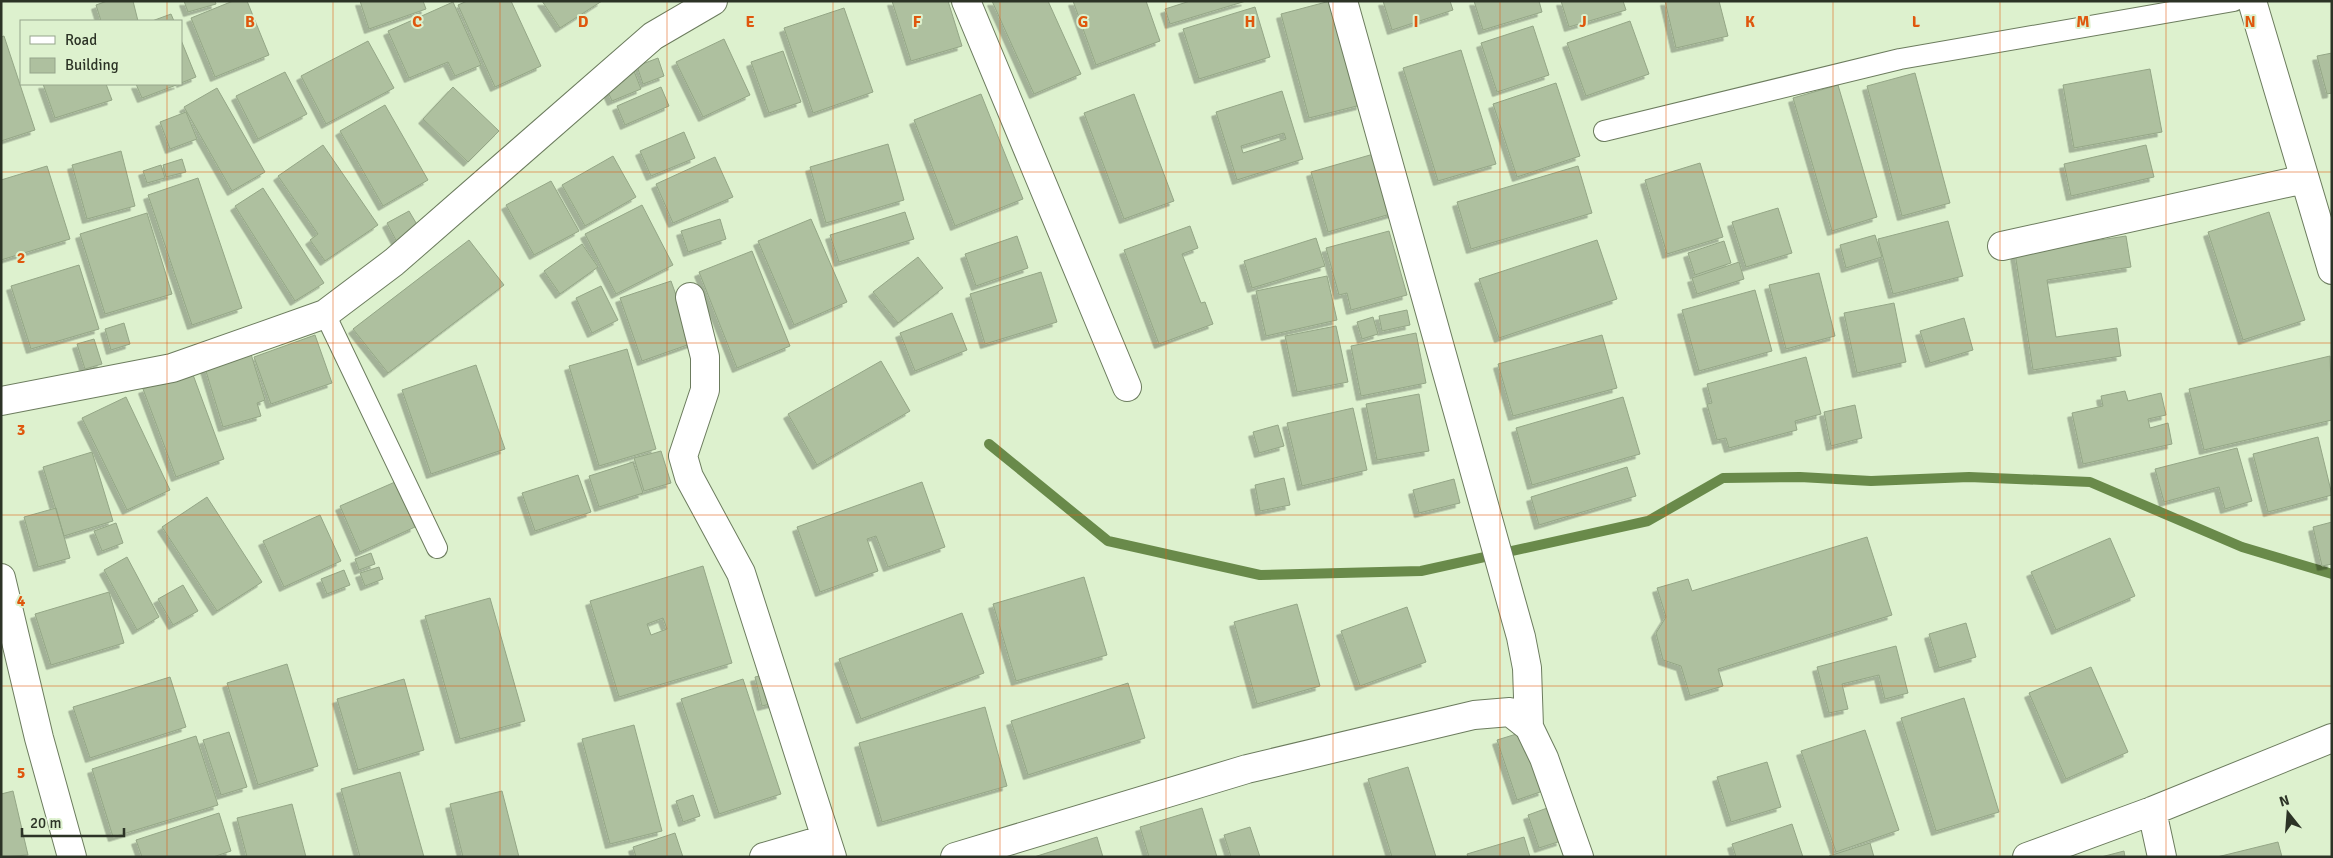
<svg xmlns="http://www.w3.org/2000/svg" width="2333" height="858" viewBox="0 0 2333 858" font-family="Signika,sans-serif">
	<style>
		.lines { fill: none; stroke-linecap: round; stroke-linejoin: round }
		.stream { stroke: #698a4a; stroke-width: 10 }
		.building { fill: #aec09f; stroke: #94a686; fill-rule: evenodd; filter: url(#shadow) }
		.service-casing { stroke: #6c7c5e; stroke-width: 22 }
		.minor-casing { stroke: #6c7c5e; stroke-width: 30 }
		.service { stroke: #fff; stroke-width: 20 }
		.minor { stroke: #fff; stroke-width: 28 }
		.grid { fill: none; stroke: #df570d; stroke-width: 1; stroke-opacity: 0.55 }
		.grid-label { font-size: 16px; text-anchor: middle; font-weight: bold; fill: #df570d; stroke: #ddf1ce; stroke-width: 4; stroke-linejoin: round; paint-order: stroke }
	</style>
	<defs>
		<filter id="shadow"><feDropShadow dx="-4.5" dy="4.5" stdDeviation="0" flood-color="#0004"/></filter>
	</defs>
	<rect width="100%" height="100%" fill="#ddf1ce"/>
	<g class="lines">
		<path class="stream" d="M989 444 1108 541 1260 575 1421 571 1648 521 1723 478 1800 477 1871 481 1969 477 2090 482 2242 547 2332 574"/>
	</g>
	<path class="building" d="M107 1H133L138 21H101L96 5Z
		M184 1H215L216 4 188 12Z
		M233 1H247L269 55 215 77 191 18Z
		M360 1H423L426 9 369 29Z
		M467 1H511L541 66 495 87 458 5Z
		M542 1H602L560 28Z
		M892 1H948L962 46 911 61Z
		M992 1H1048L1081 74 1034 94Z
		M1073 1H1146L1160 41 1096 65Z
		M1190 1H1246L1170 24 1165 9Z
		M1330 1H1334L1361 105 1309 118 1281 14Z
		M1383 1H1450L1453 10 1392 30Z
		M1474 1H1539L1542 12 1483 30Z
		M1561 1H1623L1626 10 1569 27Z
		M1665 1H1719L1728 36 1676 48Z
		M453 2 481 65 455 76 448 62 409 78 388 31Z
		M1255 7 1270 57 1199 79 1183 29Z
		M844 8 873 92 813 113 784 28Z
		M171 14 174 21H152Z
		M1630 21 1649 74 1586 96 1567 43Z
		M1533 26 1549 75 1497 92 1481 43Z
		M4 36 35 130 1 141V37Z
		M724 39 750 95 703 117 676 62Z
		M181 40 196 77 181 83Z
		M368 41 394 88 326 124 301 76Z
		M1461 50 1496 164 1438 181 1403 68Z
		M783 51 801 102 769 113 751 62Z
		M2332 53V93L2327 94 2317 56Z
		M658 58 664 76 643 84 637 66Z
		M2150 69 2162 132 2074 148 2063 85Z
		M634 71 641 89 612 101 604 83Z
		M285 72 307 114 258 139 236 96Z
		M1915 73 1950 203 1902 216 1867 86Z
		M1556 83 1580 156 1517 177 1493 104Z
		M43 84H106L112 100 55 118Z
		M136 84H179L142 98Z
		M1838 85 1877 217 1832 231 1793 98Z
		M453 87 499 131 468 162 423 119Z
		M661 87 669 106 625 125 617 106Z
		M217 88 265 172 232 191 184 107Z
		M1282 91 1303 159 1237 180 1216 112ZM1284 133 1286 139 1243 153 1241 146Z
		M981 94 1023 199 955 226 914 120Z
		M1134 94 1174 201 1124 219 1084 113Z
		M385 105 428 180 383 206 340 131Z
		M186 112 197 139 170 149 160 122Z
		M684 132 695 158 651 176 640 151Z
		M888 144 904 200 826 223 810 167Z
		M323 145 378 225 325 261 310 240 318 234 278 176Z
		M2146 145 2154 177 2071 196 2064 164Z
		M121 151 135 206 87 219 72 165Z
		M1377 153 1394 213 1328 232 1311 172Z
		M613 156 636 197 585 226 562 185Z
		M715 157 733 197 673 223 656 184Z
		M182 159 186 172 166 177 163 165Z
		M1700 163 1723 237 1667 254 1645 180Z
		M161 165 165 178 147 183 143 171Z
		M47 166 70 239 1 260V180Z
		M1578 166 1592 213 1471 249 1457 202Z
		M198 178 242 308 192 325 148 195Z
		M551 181 579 231 534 255 506 205Z
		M263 188 324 283 295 301 235 206Z
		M642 205 673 265 616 294 585 234Z
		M1778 208 1792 253 1746 267 1732 222Z
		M409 211 422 233 399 246 387 223Z
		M905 212 914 239 839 262 830 235Z
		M2269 212 2305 320 2243 340 2208 232Z
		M147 213 172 294 105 314 80 234Z
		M720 219 726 239 688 252 681 231Z
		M811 219 847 302 794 325 758 241Z
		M1948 221 1963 276 1893 294 1878 239Z
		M1190 226 1198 248 1182 254 1201 303 1205 302 1213 324 1159 344 1124 250Z
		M1389 231 1407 295 1351 310 1347 293 1339 295 1326 248Z
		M1875 235 1882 257 1846 268 1840 245Z
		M1017 236 1028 268 976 286 965 254Z
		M2126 236 2131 267 2047 280 2056 337 2117 328 2121 356 2033 370 2015 253Z
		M1316 238 1325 266 1252 288 1244 261Z
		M469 240 504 285 388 373 353 329Z
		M1597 240 1617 299 1499 338 1479 279Z
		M1724 241 1731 263 1695 275 1688 253Z
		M582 244 598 267 560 294 544 271Z
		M752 251 790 346 737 368 699 272Z
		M918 257 943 288 898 323 873 292Z
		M1739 262 1744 279 1697 294 1692 278Z
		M79 265 99 329 31 349 11 286Z
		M1041 272 1057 322 985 344 970 294Z
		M1819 273 1835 336 1786 349 1769 285Z
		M1327 276 1337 320 1266 336 1256 291Z
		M671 281 693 343 642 361 620 298Z
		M601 286 618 320 592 333 576 298Z
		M1755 290 1772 351 1699 371 1682 310Z
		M1894 303 1906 362 1857 373 1844 313Z
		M1407 310 1410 325 1382 331 1379 316Z
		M952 313 967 350 915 371 900 333Z
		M1373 317 1378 334 1362 339 1357 322Z
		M1964 318 1973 350 1930 363 1920 331Z
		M124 323 130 344 111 350 105 329Z
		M1336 326 1348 382 1297 392 1285 336Z
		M1416 333 1426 383 1361 396 1351 346Z
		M315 335 332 383 271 404 254 357Z
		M1602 335 1617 388 1513 416 1498 364Z
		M94 339 102 364 85 369 77 344Z
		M627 349 656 449 599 466 569 366Z
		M251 354 265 400 257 403 261 416 223 427 205 368Z
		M2330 356 2332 420 2204 450 2189 389Z
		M1806 357 1821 414 1795 421 1797 430 1729 448 1726 438 1717 440 1707 404 1712 403 1707 384Z
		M881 361 910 411 817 465 788 414Z
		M476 365 505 449 431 474 402 390Z
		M192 372 224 459 176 477 143 389Z
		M2125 391 2128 401 2161 393 2166 415 2148 419 2150 428 2168 423 2172 444 2083 464 2072 413 2103 406 2101 396Z
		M1419 394 1429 451 1377 460 1366 404Z
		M126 397 170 490 127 510 82 418Z
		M1623 397 1640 454 1532 485 1516 428Z
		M1855 405 1862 438 1831 446 1824 412Z
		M1353 408 1367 470 1302 486 1287 423Z
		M1278 425 1284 446 1259 453 1253 432Z
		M2318 437 2332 495 2268 512 2253 454Z
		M2237 448 2252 501 2225 509 2219 487 2164 502 2155 469Z
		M661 451 671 483 644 491 634 458Z
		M92 452 113 521 64 536 43 467Z
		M633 462 643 493 599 507 589 476Z
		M1627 467 1636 496 1539 525 1531 497Z
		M578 475 591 512 535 531 522 493Z
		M1284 478 1290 505 1260 511 1255 485Z
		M1454 479 1460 503 1419 513 1413 490Z
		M395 482 415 527 360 552 340 506Z
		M922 482 945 547 888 567 876 536 867 539 878 571 820 592 797 527Z
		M207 497 262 582 217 611 162 527Z
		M56 508 70 558 38 567 24 517Z
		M320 515 341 561 284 587 263 541Z
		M2332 522V564L2322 566 2313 527Z
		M116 523 123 543 102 551 94 531Z
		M1867 537 1892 615 1718 669 1723 686 1690 696 1681 666 1663 660 1656 633 1666 617 1657 588 1688 579 1692 591Z
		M2110 538 2135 596 2056 630 2031 572Z
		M371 553 375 564 359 570 355 559Z
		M127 557 159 617 137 630 104 570Z
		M703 566 732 663 619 697 590 601ZM663 618 667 629 651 635 647 624Z
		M379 567 383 579 365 586 360 573Z
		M344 570 350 585 327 594 321 579Z
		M1084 577 1107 655 1016 681 993 604Z
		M183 585 198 611 173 625 158 599Z
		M109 592 124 643 51 665 35 614Z
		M490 598 525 721 460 739 425 616Z
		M1297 604 1320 686 1257 704 1234 622Z
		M1407 607 1426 662 1360 686 1341 631Z
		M962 613 984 673 861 719 839 659Z
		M1966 623 1976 657 1939 668 1929 634Z
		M1896 646 1908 693 1885 699 1879 675 1842 684 1848 709 1829 713 1817 667Z
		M287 664 318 766 258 785 227 683Z
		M2091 667 2128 752 2066 779 2029 693Z
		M771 673 778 702 762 706 755 677Z
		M170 677 186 727 90 758 73 707Z
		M404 679 424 750 358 770 337 699Z
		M743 679 781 794 719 814 681 699Z
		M1128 683 1145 738 1028 775 1011 721Z
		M1964 698 1999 812 1936 831 1901 718Z
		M985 707 1007 786 882 822 859 743Z
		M634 725 662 831 610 844 582 739Z
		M1865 730 1899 830 1836 852 1801 751Z
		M229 732 247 787 221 795 203 740Z
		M1523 732 1543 791 1517 800 1497 740Z
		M196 736 218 805 113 837 92 769Z
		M1767 762 1781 807 1731 822 1717 777Z
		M1408 767 1436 857H1392L1368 779Z
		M400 772 424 857H360L341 789Z
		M13 791 28 855 1 857V794Z
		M502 791 519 857H463L450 804Z
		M693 795 700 816 683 822 676 801Z
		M292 804 306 857H247L237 818Z
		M1550 807 1561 841 1539 848 1528 815Z
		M1202 808 1217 857H1149L1140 827Z
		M219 813 231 851 213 857H142L136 840Z
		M1792 824 1803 857H1736L1732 844Z
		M1250 827 1260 857H1231L1224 835Z
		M675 833 683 857H636L633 847Z
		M1097 837 1103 857H1034Z
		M1524 837 1530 857H1468L1467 854Z
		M2278 842 2282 857H2217Z
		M1870 843 1874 857H1830L1829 856Z
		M2124 851 2125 857H2101Z"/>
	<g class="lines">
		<defs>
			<path id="service" d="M1604 131 1900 59 2234 1
				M325 314 437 548"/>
			<path id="minor" d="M966 1 1127 387
				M1343 1 1521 637 1527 668 1529 727 1544 758 1579 857
				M2252 1 2332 270
				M2002 246 2305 179
				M690 297 705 357V390L683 456 689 477 741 573 832 857
				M1 401 172 368 325 314 394 262 653 36 713 1
				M1 578 39 738 72 857
				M2152 811 2162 857
				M764 857 826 839
				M955 857 1247 769 1474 715 1510 712 1529 727
				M2027 857 2152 811 2332 738"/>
		</defs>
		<use href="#service" class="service-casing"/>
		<use href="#minor" class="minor-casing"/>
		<use href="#service" class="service"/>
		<use href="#minor" class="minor"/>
	</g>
	<path class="grid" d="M167 1V21M333 1V857M500 1V857M667 1V857M833 1V857M1000 1V857M1166 1V857M1333 1V857M1500 1V857M1666 1V857M1833 1V857M2000 1V857M2166 1V857M167 84V857M1 172H2332M1 343H2332M1 515H2332M1 686H2332"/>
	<g class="grid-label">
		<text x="250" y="27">B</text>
		<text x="417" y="27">C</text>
		<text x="583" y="27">D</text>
		<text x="750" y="27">E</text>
		<text x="917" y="27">F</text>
		<text x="1083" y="27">G</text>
		<text x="1250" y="27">H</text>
		<text x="1416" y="27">I</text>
		<text x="1583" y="27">J</text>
		<text x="1750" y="27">K</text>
		<text x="1916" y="27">L</text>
		<text x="2083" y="27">M</text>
		<text x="2250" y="27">N</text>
		<text x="21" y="263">2</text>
		<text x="21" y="435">3</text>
		<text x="21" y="606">4</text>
		<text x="21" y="778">5</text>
	</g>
	<rect width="2333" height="858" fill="none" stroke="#2c3326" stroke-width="5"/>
	<rect x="20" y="20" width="162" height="65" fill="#ddf1ce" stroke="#96a58b"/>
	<rect x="30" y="36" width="25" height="8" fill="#ffffff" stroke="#96a58b"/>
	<text x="65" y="45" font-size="15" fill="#2c3326">Road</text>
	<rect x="30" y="58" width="25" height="15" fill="#aec09f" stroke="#96a58b"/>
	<text x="65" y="70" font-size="15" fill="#2c3326">Building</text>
	<g transform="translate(2288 813) rotate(343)" stroke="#ddf1ce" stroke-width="4" paint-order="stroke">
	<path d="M0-4L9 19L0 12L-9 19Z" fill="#2c3326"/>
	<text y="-8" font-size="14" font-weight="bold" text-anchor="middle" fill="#2c3326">N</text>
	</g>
	<path d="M22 828v8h102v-8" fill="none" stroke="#2c3326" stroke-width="2.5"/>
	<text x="30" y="828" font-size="15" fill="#2c3326" stroke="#ddf1ce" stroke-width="4" paint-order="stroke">20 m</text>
</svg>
